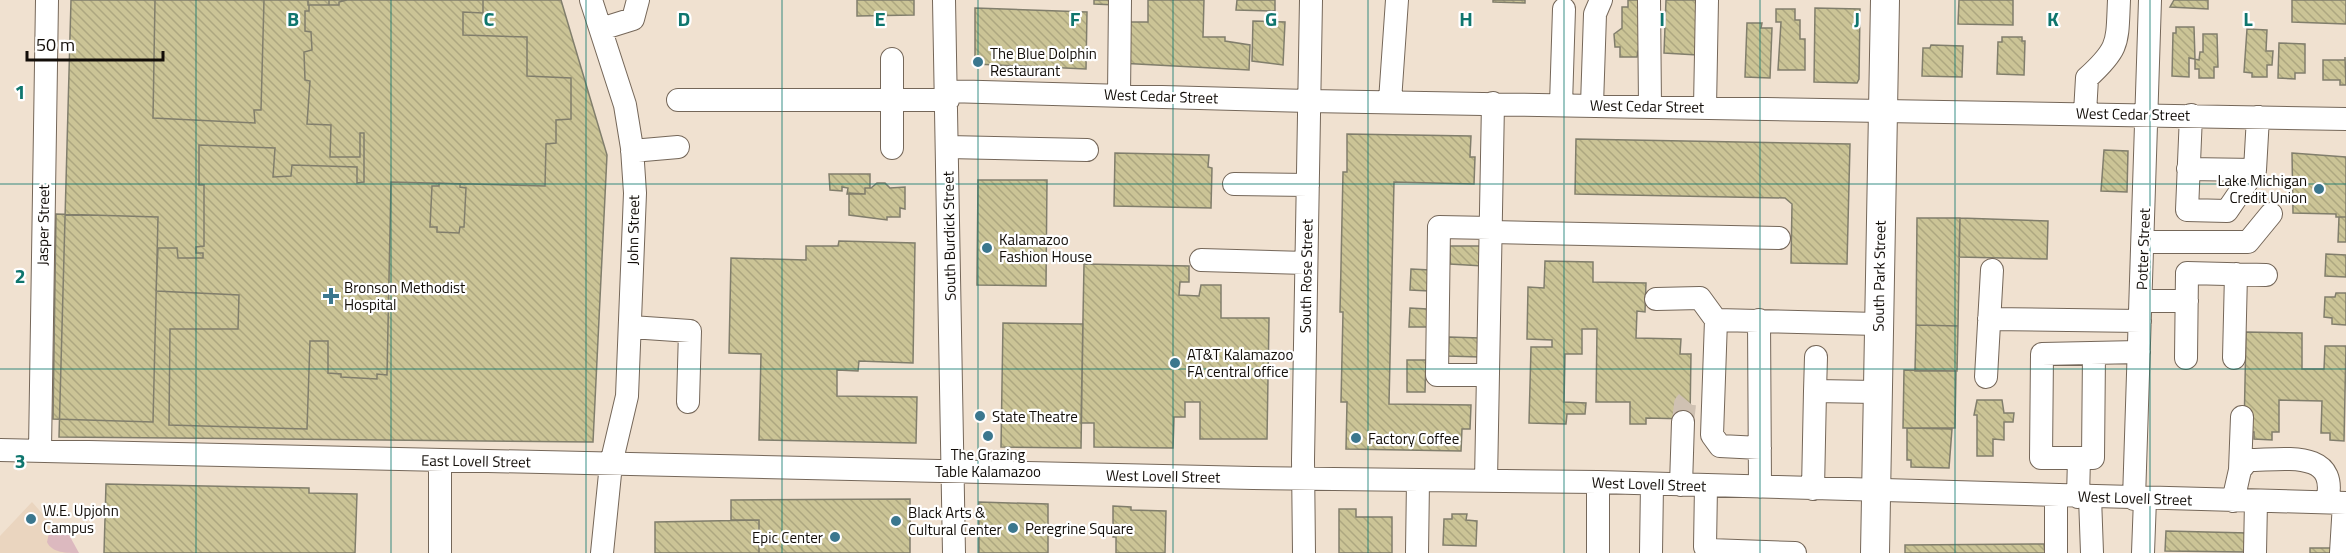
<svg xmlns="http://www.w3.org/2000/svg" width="2346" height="553" viewBox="0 0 2346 553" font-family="'Titillium Web',sans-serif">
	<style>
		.built { fill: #ead5bf }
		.grass { fill: #dcb9bf }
		.building { fill: url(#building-back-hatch); stroke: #817e6c; stroke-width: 1.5 }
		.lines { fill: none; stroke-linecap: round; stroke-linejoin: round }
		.minor-tunnel { stroke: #cfc1b2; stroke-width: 22; stroke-dasharray: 22 11; stroke-linecap: butt }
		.minor-casing { stroke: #756759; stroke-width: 24 }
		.major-casing { stroke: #756759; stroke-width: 30 }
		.minor { stroke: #fff; stroke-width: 22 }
		.major { stroke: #fff; stroke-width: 28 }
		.grid { fill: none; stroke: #0f766e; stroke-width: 1.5; stroke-opacity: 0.55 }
		.poi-dot { fill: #3b778e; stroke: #fff; stroke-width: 2 }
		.labels { text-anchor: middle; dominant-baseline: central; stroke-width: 4.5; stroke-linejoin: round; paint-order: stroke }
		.poi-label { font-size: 15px; fill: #120d08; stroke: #fff; text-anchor: start }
		.street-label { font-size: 15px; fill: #120d08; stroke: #fff }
		.grid-label { font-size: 20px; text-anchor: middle; font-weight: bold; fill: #0f766e; stroke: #fff; stroke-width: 4.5; stroke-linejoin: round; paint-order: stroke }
	</style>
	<defs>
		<pattern id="building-back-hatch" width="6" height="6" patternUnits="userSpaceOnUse" patternTransform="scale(1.5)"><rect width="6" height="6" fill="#cbc496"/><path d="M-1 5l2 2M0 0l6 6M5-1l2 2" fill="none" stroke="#ada780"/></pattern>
	</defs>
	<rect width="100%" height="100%" fill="#f0e1d0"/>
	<path class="built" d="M32 502 77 553H0V536Z"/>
	<path class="grass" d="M58 529 68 533 79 553C66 553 52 553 47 542L49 533Z"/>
	<path class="building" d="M71 0H561L607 155 593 442 59 437Z
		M155 0H264L261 110H254L255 123 153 118Z
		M308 0H329V5H308Z
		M347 0H483V13L463 12V35L527 37V76L571 78V119L556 120V143L546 144 545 186 391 182 387 375 377 374V379L341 377V374L328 373V341H310L307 429 169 425 170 329H238L239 295 156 291 158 248H177L178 258H203V253H196V247L204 246V185H199V145L275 148 273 177 291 176 292 165 357 167V183L364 182V133H360V157H330L331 125 307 124 310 81 305 80 304 52 312 50 311 32 305 31V11H309V5H339V2Z
		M857 0H914V15L857 16Z
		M1094 0H1116V5L1094 4Z
		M1148 0H1204L1203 37H1225V41L1250 45 1249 70 1119 63 1123 22H1148Z
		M1237 0H1275V11L1236 10Z
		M1493 0H1525V3L1493 2Z
		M1628 0H1641V51H1638L1637 57H1620V47H1615L1614 34 1622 28V7H1628Z
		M1666 0H1697V55L1664 53Z
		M1959 0H2013V25L1958 24Z
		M2174 0H2208V9L2170 7Z
		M2292 0H2346V24L2292 22Z
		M975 8 1087 12 1086 69 975 64Z
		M1815 8 1860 9 1859 79 1857 83 1814 82Z
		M1776 9H1795V20H1800V39H1805V70H1778L1781 22H1776Z
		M1253 21 1285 22 1283 65 1252 61Z
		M1747 23H1762L1761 28H1772L1770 78 1745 77Z
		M2176 27H2194L2195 59 2189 58V77L2172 76 2173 33H2176Z
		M2247 29 2267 30 2266 51H2273L2272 65H2267V77H2252V73L2244 72Z
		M2203 34H2217L2218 67H2214V78H2199V69H2195V59L2199 60 2200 52H2203Z
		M2002 37H2022V41H2025L2024 75 1997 74 1998 42H2002Z
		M2279 43 2305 44V73H2295V79L2278 78Z
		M1931 45 1963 46 1962 77 1922 76 1923 48H1930Z
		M2345 57 2346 85H2340V80H2323V60H2345Z
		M1347 134 1471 136 1470 157H1475L1474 184 1394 182 1389 404 1471 405 1470 429H1462L1461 451 1346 449 1347 402H1341L1343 312H1340L1343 172H1347Z
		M1576 139 1850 144 1847 264 1791 263 1792 204 1785 198 1575 194Z
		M2104 150 2128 151 2127 192 2101 191Z
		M1115 153 1209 155 1208 167 1212 168 1211 208 1114 206Z
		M2292 153 2346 157V217H2336V214L2293 213Z
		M829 174H870V188H865V194H847L848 188 842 187V191L830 190Z
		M978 180H1047L1046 286 977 285Z
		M439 183 460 184V187L466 188 464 227H460L459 233 437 232V227H430L432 186H439Z
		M877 183H885L890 188 905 187V209L900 208V217H887V220L849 215V193L865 194V188H871Z
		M56 214 158 217 153 422 53 419Z
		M2339 217H2346V242H2338Z
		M1917 218H1960L1958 326 1916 325Z
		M1960 218 2048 221 2047 259 1959 257Z
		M839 241 915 243 913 363 859 361 858 371 837 370V396L917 397 916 443 759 440 761 354 729 353 731 258 806 260V246H838Z
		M1450 246H1484L1483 266 1450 264Z
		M2326 254 2346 255V277L2325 276Z
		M1545 261 1593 262V282L1646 283 1645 312 1637 311 1636 338 1681 339 1680 354H1691L1690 419 1646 418V424H1630V402H1596L1597 329H1582V354H1565L1564 402 1586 403 1585 414H1567L1566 424 1529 423 1531 347H1552V340L1527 339 1528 287 1544 288Z
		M1084 264 1189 266V282H1180L1179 295 1199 296 1201 285H1221V318H1269L1267 439H1200V402H1185V417H1174L1173 448 1094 447V423H1081Z
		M1411 269 1430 270 1429 291 1410 290Z
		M2336 293H2346V325L2332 324V318L2324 317 2325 297H2335Z
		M1410 308 1427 309V327H1409Z
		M1003 323 1083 324 1081 448 1001 447Z
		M1916 325 1958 326 1957 371H1915Z
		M2246 332 2302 333V369H2324L2325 346H2346L2344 441 2330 440V433H2321L2322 401 2279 400V432H2272V440L2254 439V432H2244Z
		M1449 337 1480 338V357L1448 356Z
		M1407 360H1426L1425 392H1407Z
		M1904 370 1956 371 1955 428H1903Z
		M1977 400H2002L2004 413H2014L2013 422H2004V440L1993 439V456H1977V415H1974Z
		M1907 428 1952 429 1949 468 1911 467V460H1907Z
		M106 484 309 488V493L357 494 355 553H104Z
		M910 499V553H759V520H731V500Z
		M979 502 1048 504V553H979Z
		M1113 506 1131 507V510L1166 511 1165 553H1116V537H1113Z
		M1339 509H1356V517H1392V553H1339Z
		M1452 514H1467L1466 520 1477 521 1476 546 1443 545 1444 519H1452Z
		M759 520V553H655V522Z
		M2166 531 2248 533 2247 552 2165 551Z
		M2044 544 2045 553H1905V545Z
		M2310 548H2335V553H2310Z"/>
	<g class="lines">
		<path class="minor-tunnel" d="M1683 422 1685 404 1694 393"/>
		<defs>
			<path id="minor" d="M591 0 625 105 632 148 635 193 627 396 611 464 602 553
				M944 0 954 553
				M1649 0 1650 106
				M601 29 633 19 638 0
				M892 59V148
				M947 91 1309 101 2346 119
				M1119 95 1120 0
				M678 100H948
				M1390 101 1397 0
				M1561 104 1564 9
				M1592 105 1595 14 1601 0
				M1705 107 1707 0
				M2085 113 2087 78C2120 48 2117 43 2119 0
				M2191 115 2187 210 2227 211 2255 170 2258 117
				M948 147 1087 150
				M632 151 678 147
				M2188 169 2255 170
				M1234 184 1308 185
				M1491 232 1779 238
				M2143 242H2248L2271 214
				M1201 260 1306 263
				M1656 299 1700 298 1716 320 1877 324
				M2141 301H2187
				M1989 319 2140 321
				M1716 320 1712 435 1720 446 1760 448
				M1759 320 1760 487
				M631 327 690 331 688 402
				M2186 358 2187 273 2266 275
				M2234 358 2236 274
				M1488 375H1437L1439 227 1491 228
				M1986 377 1992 270
				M1815 391 1816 357
				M0 450 1253 478 1598 482 2346 503
				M40 450 47 0
				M2079 458H2093L2094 353
				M2240 470 2242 417
				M1486 481 1493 103
				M1681 485 1683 422
				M1706 486 1705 547 1709 550 1795 553
				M1813 489 1815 391 1876 392
				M2056 496V553
				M2078 497 2079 458H2041L2042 354 2139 352
				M2090 497 2092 553
				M2134 499 2150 0
				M2233 501 2240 470 2248 460C2283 460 2340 448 2327 502
				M440 553V460
				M1304 553 1303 460 1311 0
				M1417 553 1418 480
				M1598 553V482
				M1651 553 1652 484
				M2143 553 2145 499
				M2255 553 2256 501
				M2341 553 2344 503"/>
			<path id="major" d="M1875 553 1885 0"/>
		</defs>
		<use href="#minor" class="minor-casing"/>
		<use href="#major" class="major-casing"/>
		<use href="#minor" class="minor"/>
		<use href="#major" class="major"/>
	</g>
	<path class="grid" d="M196 0V553M391 0V553M586 0V553M782 0V553M978 0V553M1173 0V553M1368 0V553M1564 0V553M1760 0V553M1955 0V553M2150 0V553M0 184H2346M0 369H2346"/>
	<g class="poi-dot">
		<circle cx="978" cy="62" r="6"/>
		<circle cx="2319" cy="189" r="6"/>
		<circle cx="987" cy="248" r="6"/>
		<path d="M328 287h6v6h6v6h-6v6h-6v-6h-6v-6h6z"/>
		<circle cx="1175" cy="363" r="6"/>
		<circle cx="980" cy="416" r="6"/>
		<circle cx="988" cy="436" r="6"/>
		<circle cx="1356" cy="438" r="6"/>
		<circle cx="31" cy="519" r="6"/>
		<circle cx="896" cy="521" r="6"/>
		<circle cx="1013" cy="528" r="6"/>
		<circle cx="835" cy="537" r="6"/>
	</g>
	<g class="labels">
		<g class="poi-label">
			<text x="990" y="53">The Blue Dolphin<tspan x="990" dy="17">Restaurant</tspan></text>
			<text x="2307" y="180" text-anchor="end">Lake Michigan<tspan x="2307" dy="17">Credit Union</tspan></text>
			<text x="999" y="239">Kalamazoo<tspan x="999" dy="17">Fashion House</tspan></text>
			<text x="344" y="287">Bronson Methodist<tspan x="344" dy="17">Hospital</tspan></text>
			<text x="1187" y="354">AT&amp;T Kalamazoo<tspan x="1187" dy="17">FA central office</tspan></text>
			<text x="992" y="416">State Theatre</text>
			<text x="1368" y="438">Factory Coffee</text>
			<text x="988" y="454" text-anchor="middle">The Grazing<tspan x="988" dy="17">Table Kalamazoo</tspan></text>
			<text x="43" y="510">W.E. Upjohn<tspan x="43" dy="17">Campus</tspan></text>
			<text x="908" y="512">Black Arts &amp;<tspan x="908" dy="17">Cultural Center</tspan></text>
			<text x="1025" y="528">Peregrine Square</text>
			<text x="823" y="537" text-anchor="end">Epic Center</text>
		</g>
		<g class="street-label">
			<text transform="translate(1161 96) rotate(2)">West Cedar Street</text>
			<text transform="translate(1647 106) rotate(1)">West Cedar Street</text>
			<text transform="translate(2133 114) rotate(1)">West Cedar Street</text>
			<text transform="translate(43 225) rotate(-89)">Jasper Street</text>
			<text transform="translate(633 230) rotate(-89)">John Street</text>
			<text transform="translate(949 236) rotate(-91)">South Burdick Street</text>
			<text transform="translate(2143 249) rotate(-88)">Potter Street</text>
			<text transform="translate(1306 276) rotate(-89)">South Rose Street</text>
			<text transform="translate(1879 276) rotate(-89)">South Park Street</text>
			<text transform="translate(476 461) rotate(1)">East Lovell Street</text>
			<text transform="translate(1163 476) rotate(1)">West Lovell Street</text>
			<text transform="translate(1649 484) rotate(2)">West Lovell Street</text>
			<text transform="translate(2135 498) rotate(2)">West Lovell Street</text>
		</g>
	</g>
	<g class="grid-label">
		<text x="293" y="26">B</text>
		<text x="489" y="26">C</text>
		<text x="684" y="26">D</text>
		<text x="880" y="26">E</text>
		<text x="1075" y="26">F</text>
		<text x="1271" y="26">G</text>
		<text x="1466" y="26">H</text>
		<text x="1662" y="26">I</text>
		<text x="1857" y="26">J</text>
		<text x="2053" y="26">K</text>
		<text x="2248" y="26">L</text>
		<text x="20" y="99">1</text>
		<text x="20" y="283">2</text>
		<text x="20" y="468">3</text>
	</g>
	<path d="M27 51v9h136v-9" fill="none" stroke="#120d08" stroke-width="3"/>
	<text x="36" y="51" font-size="18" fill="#120d08" stroke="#ffffff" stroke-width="4.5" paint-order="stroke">50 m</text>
</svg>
